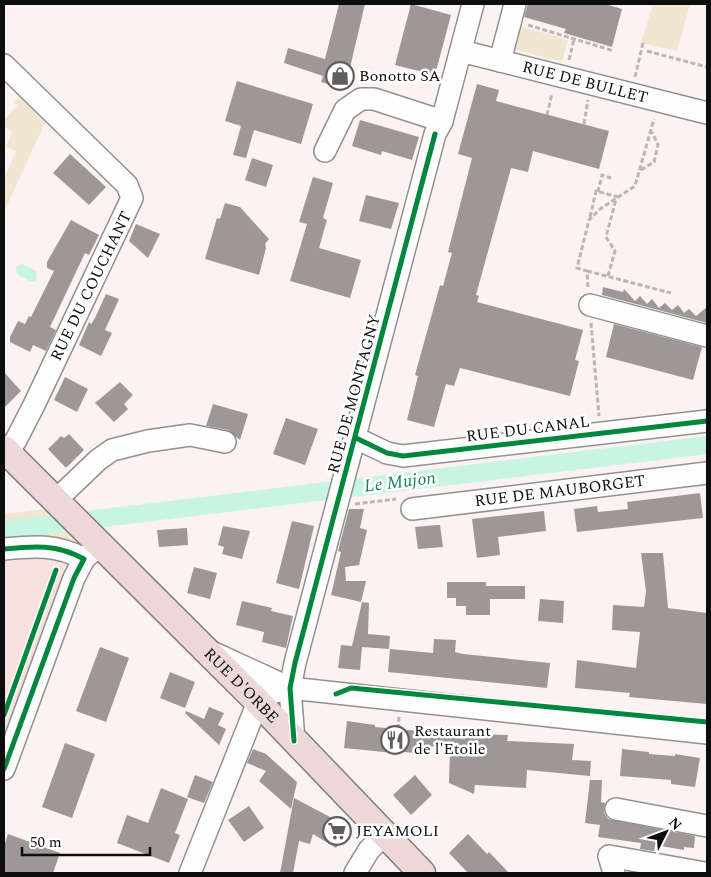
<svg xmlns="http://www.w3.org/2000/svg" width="711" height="877" viewBox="0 0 711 877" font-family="Spectral,serif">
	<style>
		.farmland { fill: #f8e2de }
		.green { fill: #f1e6d1 }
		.water { fill: #c8f5e3 }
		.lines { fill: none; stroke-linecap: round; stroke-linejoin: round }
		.canal { stroke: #c8f5e3; stroke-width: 18 }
		.building { fill: #9e9798 }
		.minor-casing { stroke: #949090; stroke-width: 24 }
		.major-casing { stroke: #817d7d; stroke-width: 29 }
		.path { stroke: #b8b6b6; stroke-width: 3; stroke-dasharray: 5 2.5; stroke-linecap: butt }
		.minor { stroke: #fefdfd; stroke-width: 21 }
		.major { stroke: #edd8d8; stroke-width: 26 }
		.cycleway-casing { stroke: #fff; stroke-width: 8 }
		.cycleway { stroke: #00873e; stroke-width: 5 }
		.labels { text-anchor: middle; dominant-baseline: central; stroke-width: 5; stroke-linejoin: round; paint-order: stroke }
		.poi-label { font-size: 16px; fill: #0d0d0d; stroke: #fff; text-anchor: start }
		.street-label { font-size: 16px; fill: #0d0d0d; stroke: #fff }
		.water-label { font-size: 18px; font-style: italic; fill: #158360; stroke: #fff }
	</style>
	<rect width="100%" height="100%" fill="#fbf2f1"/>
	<path class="farmland" d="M100 544 4 747V549Z"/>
	<path class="green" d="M653 4H690L677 51 641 43Z
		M516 25 568 40 562 62 510 48Z
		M24 92 48 116 4 212V178L16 151 6 147 12 133 4 125V120L18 105 14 102Z
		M63 507 100 544 68 550 4 549V514Z"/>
	<path class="water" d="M22 264 37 272 36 281 31 282 17 274 16 267Z"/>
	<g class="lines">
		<path class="canal" d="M4 530 707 445"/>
	</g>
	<path class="building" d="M339 4H365L345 89 321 82 323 76 284 63 288 48 325 59Z
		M411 4 451 15 435 75 395 65Z
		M528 4H605L622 9 612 47 564 33 566 29 524 17Z
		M237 81 313 104 301 144 254 130 246 158 233 155 241 126 225 121Z
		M477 84 499 90 496 101 609 131 599 169 533 151 528 172 511 168 476 295 479 296 477 302 583 330 575 360 579 361 570 396 460 368 454 386 446 384 434 427 407 420 418 376 415 375 440 285 443 286 452 253 448 252 472 158 458 154Z
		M360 120 419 137 412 160 382 151 381 155 352 146Z
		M70 154 106 187 89 205 53 173Z
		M252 158 273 165 266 187 245 180Z
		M313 177 333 183 323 218 327 220 319 248 361 260 350 298 290 281 307 224 299 222Z
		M366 195 399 203 391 229 359 221Z
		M225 203 240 207 269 239 265 244 266 248 259 275 205 259 217 218 220 219Z
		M71 220 99 235 89 255 85 253 50 327 56 330 46 351 33 345 30 352 10 342V337L18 321 25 324 29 316 31 317 54 271 47 268V262Z
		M136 224 160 234 148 258 129 241Z
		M603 287 623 292 624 289 635 301 640 296 647 304 652 299 659 308 665 303 672 310 678 305 684 313 689 309 696 316 707 307V323L602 295Z
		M106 294 119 299 105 330 112 333 101 356 79 345 89 322 91 324 95 318Z
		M614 324 702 347 693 380 606 357Z
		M4 372 21 391 4 408Z
		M65 377 88 389 77 412 54 400Z
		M120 382 133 395 124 404 128 409 114 422 95 403Z
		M213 404 248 414 240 440 228 430 206 426Z
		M286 418 318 429 305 465 273 454Z
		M69 434 84 450 66 468 48 449 61 436 64 438Z
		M700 493 703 518 577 532 574 509 597 506 598 512 628 509 627 502Z
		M349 509H364L360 528 367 530 359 565 345 567 346 581H366L361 602 331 595 341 552 338 551Z
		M544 511 546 531 498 537 500 555 477 558 472 519Z
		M292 521 314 526 299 589 276 583Z
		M437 525H440L443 547 418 549 415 527Z
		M223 526 250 531 242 559 222 554 224 547 218 545Z
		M187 528 188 545 159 547 157 530Z
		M641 553H663L668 608 707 613V704L629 697 630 693 575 688 577 660 636 668 640 632 612 630 613 605 644 607 646 591Z
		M194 567 217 573 210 599 187 593Z
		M447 582H486V586H525V599H490V615H466V606H456V598H447Z
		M540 599 564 601 563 623 538 621Z
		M242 601 272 608 271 611 293 616 286 648 262 642 264 632 236 625Z
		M362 602 369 603 368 634 390 636 389 649 362 647 360 670 338 668 341 645 352 646Z
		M434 639 456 640 455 652 463 654 550 663 547 688 388 672 390 649 433 653Z
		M100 647 129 658 106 722 76 711Z
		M170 672 195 682 185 708 160 698Z
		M209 707 224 713 218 725 226 729 219 745 185 713 186 711 204 719Z
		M347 721 375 725V727L443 733 508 735 507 741 574 744 572 760 591 761 590 776 527 770 526 788 475 785 474 794 449 783 450 748 417 745 416 753 392 751 394 753 344 748Z
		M65 743 95 754 72 818 42 807Z
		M253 749 266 754 297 782 291 809 259 781 266 771 247 763Z
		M622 749 649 752V754L675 756V754L700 758 695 787 671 784V780L620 776Z
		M195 775 213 782 204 803 187 797Z
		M415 775 432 795 411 815 393 795Z
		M590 780H602L601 802 605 803 604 813 608 819 695 836 694 848 684 847V850L655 845 654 851 640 849 641 843 598 837 600 825 585 823Z
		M161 788 188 799 175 833 180 835 169 863 117 843 127 815 148 823Z
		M294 798 349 827 336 848 313 834 310 844 299 841 293 873H280Z
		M249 806 264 828 244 842 228 820Z
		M8 834 60 853 53 873H4V846Z
		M468 834 487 854 489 852 509 873H468L449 853Z"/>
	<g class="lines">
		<defs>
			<g id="minor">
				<path id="s1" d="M461 51 707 113"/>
				<path d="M500 61 515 4"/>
				<path d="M4 65 127 185 132 198 34 405 16 440 8 452"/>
				<path d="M325 151 345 110 361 99H374L442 121"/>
				<path d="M590 305 707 336"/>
				<path d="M356 438 387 453 403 456 707 421"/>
				<path d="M56 500 98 460 112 450 148 441 190 435 225 442"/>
				<path id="s2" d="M412 509 707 473"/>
				<path d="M4 549C34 546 57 544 84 559"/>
				<path d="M214 653 290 688"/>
				<path d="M294 741 290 688 295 663 435 134 442 121 473 4"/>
				<path d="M4 769 74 578 84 559 100 544"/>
				<path d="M616 809 707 826"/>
				<path d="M190 873 258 702 269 694 290 688 707 733"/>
				<path d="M355 873 369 850 384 835"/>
				<path d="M614 873 609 856 705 873"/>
			</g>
			<g id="major">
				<path id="s3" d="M4 449 258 702 422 873"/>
			</g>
		</defs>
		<use href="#minor" class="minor-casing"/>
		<use href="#major" class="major-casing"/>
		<path class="path" d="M528 25 614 51
			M647 51 707 67
			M569 60 574 39
			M635 77 643 43
			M547 115 552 93
			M584 124 588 100
			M641 170 654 162 658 145 652 132
			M598 192 602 175 611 178
			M590 217 596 191 619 197
			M587 271 671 293
			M608 276 615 251 606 237 616 199
			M588 287 587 271 577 268 589 220 600 209 635 186 654 119
			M591 323 599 416
			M355 504 396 499
			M398 729 399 717"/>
		<use href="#minor" class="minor"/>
		<use href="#major" class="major"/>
		<defs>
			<path id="cycleway" d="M356 438 387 453 403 456 707 421
				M4 549C34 546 57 544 84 559L74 578 4 769
				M336 694 351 688 707 722
				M4 715 56 570
				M294 741 290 688 295 663 435 134"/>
		</defs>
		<use href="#cycleway" class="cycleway-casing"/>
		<use href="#cycleway" class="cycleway"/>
	</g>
	<defs>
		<symbol id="shop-ring" viewBox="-11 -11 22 22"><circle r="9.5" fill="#fff" stroke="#605d5d" stroke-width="1.5"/><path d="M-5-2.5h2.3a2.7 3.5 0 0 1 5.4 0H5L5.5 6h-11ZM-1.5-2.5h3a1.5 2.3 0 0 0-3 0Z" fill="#605d5d"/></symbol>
		<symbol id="restaurant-ring" viewBox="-11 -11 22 22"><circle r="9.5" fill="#fff" stroke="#605d5d" stroke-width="1.5"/><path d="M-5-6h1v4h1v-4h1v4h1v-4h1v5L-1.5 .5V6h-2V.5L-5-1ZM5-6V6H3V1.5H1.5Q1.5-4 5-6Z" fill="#605d5d"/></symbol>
		<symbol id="supermarket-ring" viewBox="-11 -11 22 22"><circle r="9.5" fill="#fff" stroke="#605d5d" stroke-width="1.5"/><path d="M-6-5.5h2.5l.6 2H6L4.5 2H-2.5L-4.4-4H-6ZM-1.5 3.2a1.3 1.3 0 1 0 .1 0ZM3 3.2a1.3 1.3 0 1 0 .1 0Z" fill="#605d5d"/></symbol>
	</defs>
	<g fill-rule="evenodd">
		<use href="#shop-ring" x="324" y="60" width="32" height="32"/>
		<use href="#restaurant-ring" x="379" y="724" width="32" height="32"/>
		<use href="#supermarket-ring" x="321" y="815" width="32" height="32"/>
	</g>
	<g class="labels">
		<g class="poi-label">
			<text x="359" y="76">Bonotto SA</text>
			<text x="414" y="731">Restaurant<tspan x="414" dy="18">de l'Etoile</tspan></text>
			<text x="356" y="831">JEYAMOLI</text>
		</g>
		<g class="street-label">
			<text stroke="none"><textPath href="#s1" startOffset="128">RUE DE BULLET</textPath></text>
			<text transform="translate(91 286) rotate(-64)">RUE DU COUCHANT</text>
			<text transform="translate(354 394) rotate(-75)">RUE DE MONTAGNY</text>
			<text transform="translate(528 429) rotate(-7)">RUE DU CANAL</text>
			<text stroke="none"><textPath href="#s2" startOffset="149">RUE DE MAUBORGET</textPath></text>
			<text stroke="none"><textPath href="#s3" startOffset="335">RUE D'ORBE</textPath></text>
		</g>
		<g class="water-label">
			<text transform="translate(400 482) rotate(-7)">Le Mujon</text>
		</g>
	</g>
	<rect width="711" height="877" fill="none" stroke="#0d0d0d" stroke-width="10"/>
	<g transform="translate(666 832) rotate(48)" stroke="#ffffff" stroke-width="4" paint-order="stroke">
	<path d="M0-4L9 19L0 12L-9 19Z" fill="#0d0d0d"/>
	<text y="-8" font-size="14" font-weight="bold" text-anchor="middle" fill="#0d0d0d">N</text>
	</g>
	<path d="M22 847v8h128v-8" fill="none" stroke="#0d0d0d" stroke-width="2.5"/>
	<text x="30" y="847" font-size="15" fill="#0d0d0d" stroke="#ffffff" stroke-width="4" paint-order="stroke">50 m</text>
</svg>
